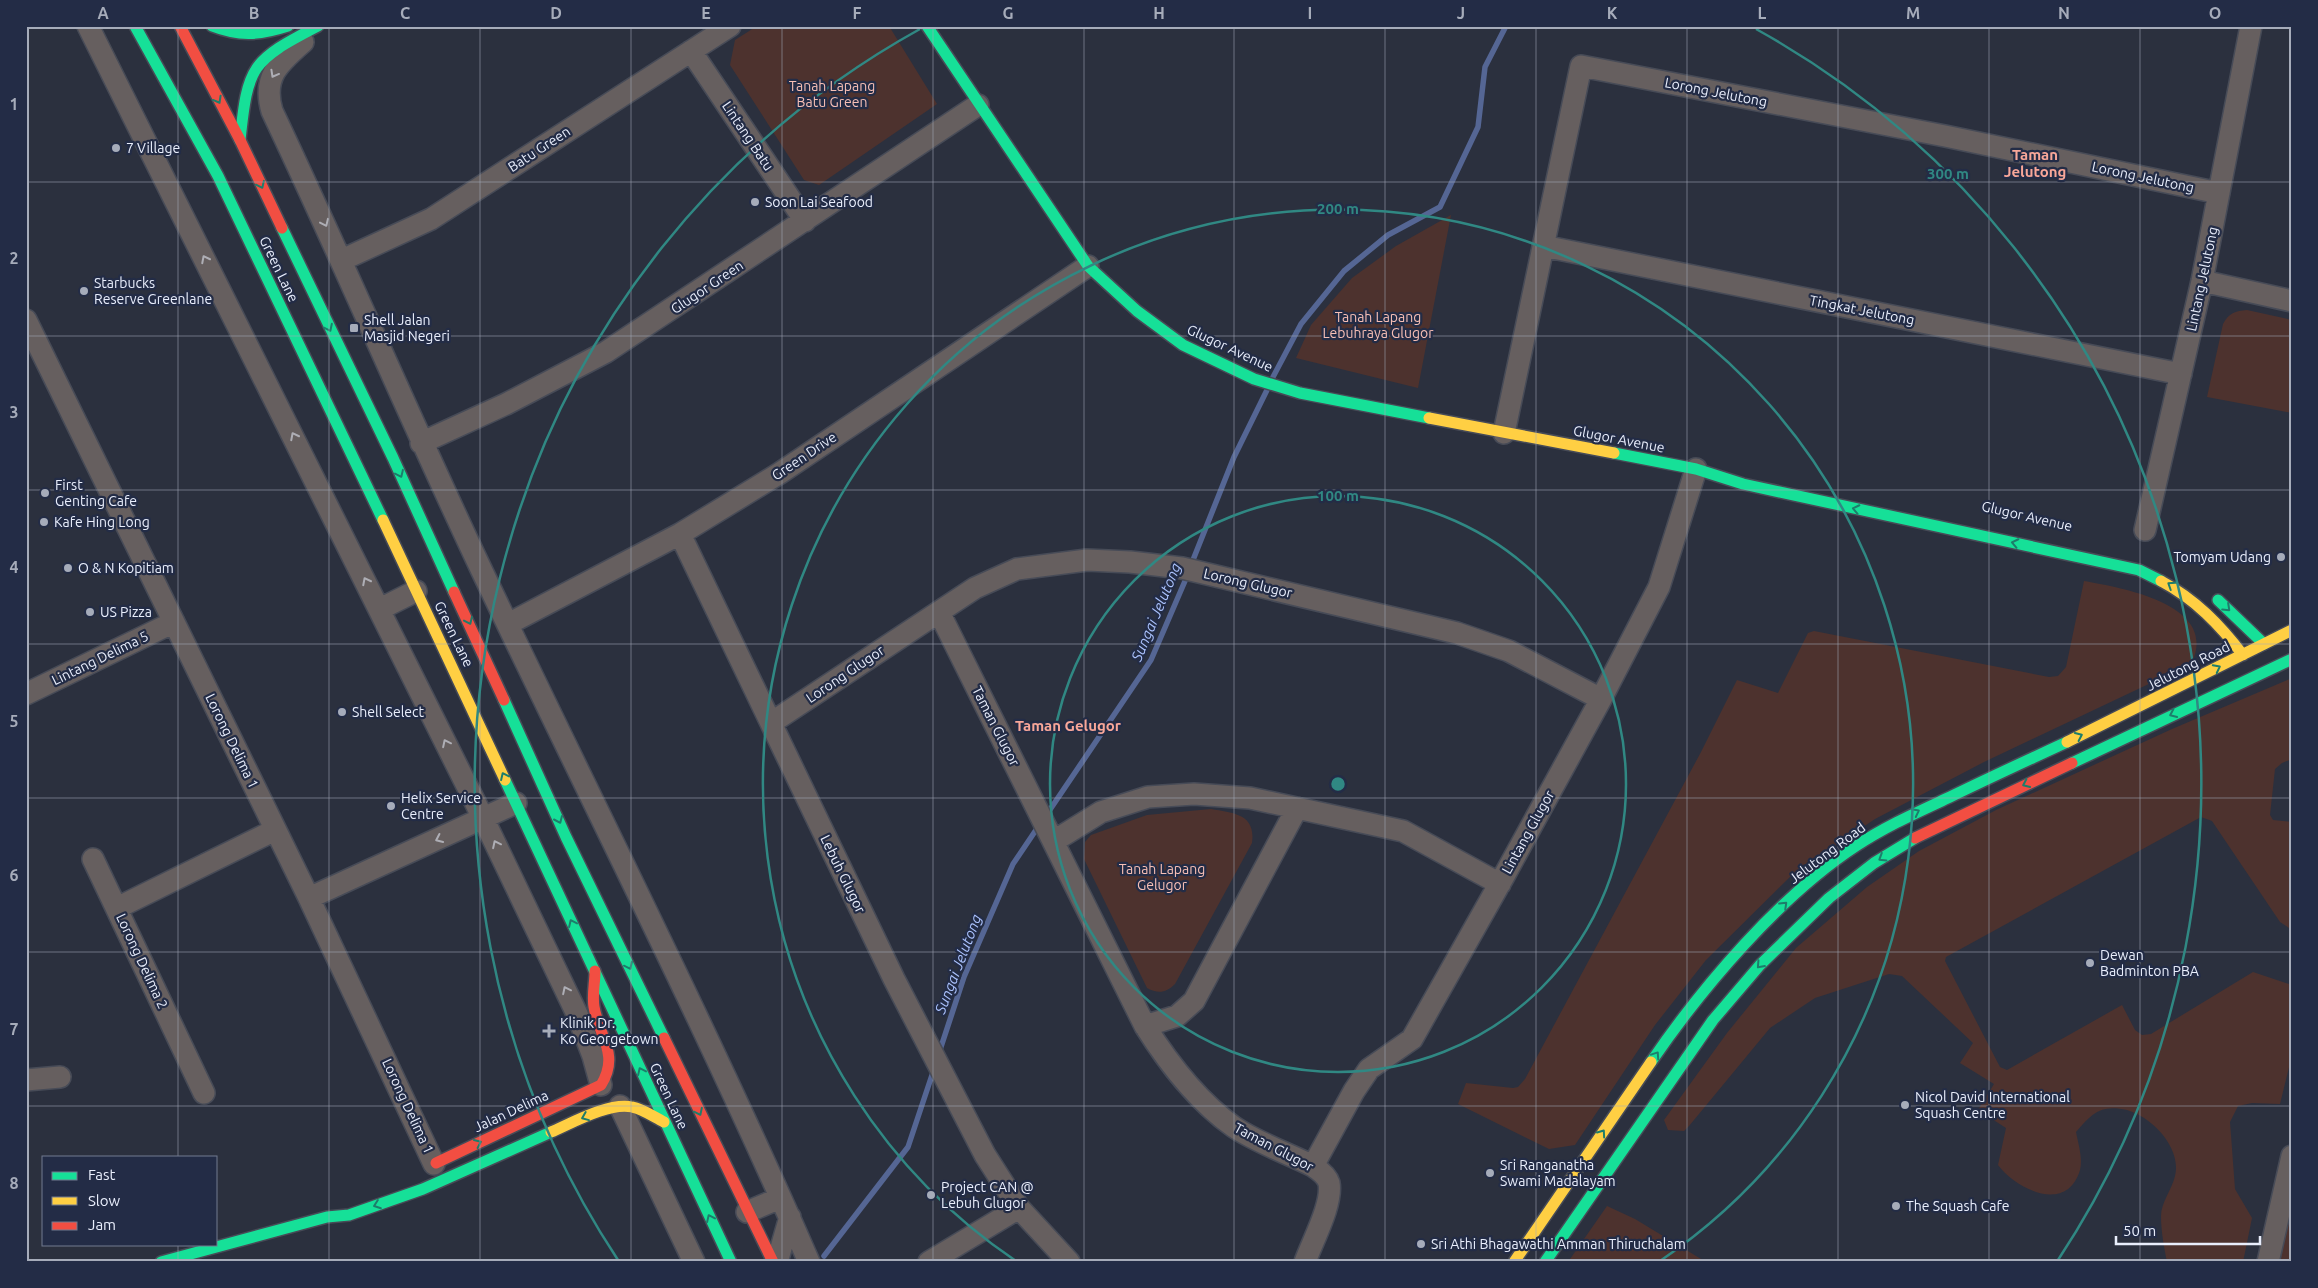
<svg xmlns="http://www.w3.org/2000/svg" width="2318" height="1288" viewBox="0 0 2318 1288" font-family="Ubuntu,sans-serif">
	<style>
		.green { fill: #4d322e }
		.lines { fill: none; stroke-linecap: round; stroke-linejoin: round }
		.stream { stroke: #556694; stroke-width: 5.5 }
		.street-casing { stroke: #474b57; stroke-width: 24 }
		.fast-casing { stroke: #474b57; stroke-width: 14 }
		.slow-casing { stroke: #474b57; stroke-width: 14 }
		.jam-casing { stroke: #474b57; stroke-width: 14 }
		.street { stroke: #665f5f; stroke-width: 21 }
		.fast { stroke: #16e098; stroke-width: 11 }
		.slow { stroke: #ffcf43; stroke-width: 11 }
		.jam { stroke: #f24e42; stroke-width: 11 }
		.oneway { stroke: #aeaeb5 }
		.oneway2 { stroke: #1d7d6b }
		.grid { fill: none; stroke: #a6acba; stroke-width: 1; stroke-opacity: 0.55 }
		.ring { fill: none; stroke: #308883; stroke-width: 2.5 }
		.poi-dot { fill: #a6acba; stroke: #232c46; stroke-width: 2 }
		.labels { text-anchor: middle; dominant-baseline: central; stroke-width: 4.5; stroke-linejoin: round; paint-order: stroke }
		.park-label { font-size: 14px; fill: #f7bfb5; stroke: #232c46 }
		.street-label { font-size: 14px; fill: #e9eefc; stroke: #232c46 }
		.poi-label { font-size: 14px; fill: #e9eefc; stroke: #232c46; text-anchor: start }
		.neighbourhood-label { font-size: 15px; font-weight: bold; fill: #f9a799; stroke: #232c46 }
		.water-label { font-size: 15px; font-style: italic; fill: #abc2fd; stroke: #232c46 }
		.centre { fill: #308883; stroke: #232c46; stroke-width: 2.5 }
		.ring-label { font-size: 15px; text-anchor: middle; font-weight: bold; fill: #308883; stroke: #232c46; stroke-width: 4.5; stroke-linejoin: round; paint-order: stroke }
		.neatline { fill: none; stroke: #a6acba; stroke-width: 2 }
		.grid-label { font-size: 16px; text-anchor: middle; font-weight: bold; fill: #a6acba }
	</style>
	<rect width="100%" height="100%" fill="#2b303e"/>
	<path class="green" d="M757 26H889L937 104 819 185 804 180 730 65 735 40Z
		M1451 215 1418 388 1296 358 1311 325 1352 278 1396 246Z
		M2247 310 2292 320V413L2207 397 2223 324C2229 313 2235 311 2247 310Z
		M2084 581C2123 588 2221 605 2191 664L1984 762 1875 819 1793 874 1706 960 1655 1025 1575 1145 1549 1149 1458 1104 1466 1083 1513 1088 1518 1087 1525 1079 1701 752 1737 680 1778 693 1808 633 1814 631 2049 677 2058 676 2066 667Z
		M2292 678V759L2282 763 2275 769 2270 815 2273 820 2292 822V930L2280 922 2212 821 2201 817 1946 957 1945 961 2000 1067 2007 1070 2122 1005 2135 1030 2142 1035 2151 1034 2253 972 2292 985V1055L2280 1104 2252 1103 2238 1106 2230 1122 2235 1189 2252 1218 2243 1262H2167C2164 1247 2161 1231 2161 1216 2161 1203 2172 1189 2175 1176 2182 1148 2152 1117 2127 1110 2101 1104 2092 1113 2076 1132 2078 1143 2083 1158 2080 1170 2067 1214 2017 1190 1998 1165L2006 1128 1978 1110 1994 1084 1960 1063 1973 1043 1902 976 1889 974 1815 998 1770 1028 1689 1126 1684 1131 1668 1130 1664 1120 1727 1033 1796 948 1867 887 1919 851 1996 810 2172 729Z
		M1211 809C1234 813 1256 814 1252 843L1175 984C1166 993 1158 994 1147 988L1084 859 1085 842 1091 835 1147 815Z
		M2292 1203V1262H2278Z
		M1607 1206 1635 1219 1706 1262H1568Z"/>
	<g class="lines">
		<path class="stream" d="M1273 377 1301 324 1344 271 1388 235 1440 207 1478 127 1485 67 1506 26
			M1191 565 1234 457 1267 390
			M1045 817 1151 660 1188 574
			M939 1053 964 977 1013 864 1040 824
			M824 1256 908 1147 934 1069"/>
		<defs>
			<path id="street" d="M88 26 483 818 577 1014 593 1056 601 1085
				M303 42C279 63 262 77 272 111 344 263 409 417 481 569 591 800 707 1028 809 1262
				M691 51 805 221
				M1543 246 2181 374
				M342 260 431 219 730 26
				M2202 281 2292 301
				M26 320 309 898 434 1164
				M1504 433 1581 66 1945 136 2219 193
				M421 443 506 404 606 352 978 105
				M2145 530 2202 281 2251 26
				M680 534 894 979 985 1155 1019 1208 1069 1262
				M380 609 416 591
				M939 612 1145 1026C1169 1064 1197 1101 1234 1127 1256 1142 1289 1154 1313 1166 1319 1170 1327 1176 1329 1183 1333 1204 1312 1242 1305 1262
				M508 624 680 534 780 473 1088 266
				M26 694 174 622
				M771 723 975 588 1017 569 1087 560 1130 562 1182 568 1457 633 1509 651 1601 699
				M1054 841 1101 812 1148 797 1194 794 1250 798 1403 831 1500 884
				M93 859 204 1093
				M309 898 516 803
				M117 908 275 830
				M1145 1026 1177 1016 1194 1001 1297 808
				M26 1080 60 1077
				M620 1106 694 1262
				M1313 1166 1354 1091 1369 1069 1412 1039 1504 876 1601 699 1659 587 1696 469
				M747 1212 780 1198
				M777 1262 790 1217
				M929 1262 1019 1208
				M2268 1262 2292 1156"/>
			<path id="fast" d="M135 26 218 176 383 520
				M212 26C240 37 260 35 288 26
				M927 26 1088 266 1137 311 1183 345 1254 379 1300 393 1429 418
				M240 140C248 65 251 61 318 26
				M282 228 393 458 454 592
				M1614 453 1696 469 1743 484 2139 570 2161 581
				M2218 600 2264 644
				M504 700 566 837 664 1038
				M2072 763 2292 659
				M505 780 731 1262
				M1651 1062C1703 986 1780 896 1856 846 1886 826 1918 812 1950 797 1989 778 2028 760 2067 742
				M161 1262 327 1217 349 1215 423 1189 551 1132
				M1545 1262 1713 1020 1760 965 1829 898 1874 863 1915 838"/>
			<path id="slow" d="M1429 418 1614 453
				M383 520 505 780
				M2161 581C2195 599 2220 625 2243 655
				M2067 742 2292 630
				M551 1132C572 1123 609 1102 632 1107 643 1109 654 1117 664 1122
				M1514 1262 1651 1062"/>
			<path id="jam" d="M180 26 240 140 282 228
				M454 592 504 700
				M1915 838 2072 763
				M664 1038 773 1262
				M436 1163 601 1085C620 1054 599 1037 594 1007 592 995 595 983 595 971"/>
		</defs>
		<use href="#street" class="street-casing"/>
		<use href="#fast" class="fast-casing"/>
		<use href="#slow" class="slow-casing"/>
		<use href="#jam" class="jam-casing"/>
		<use href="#street" class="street"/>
		<use href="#fast" class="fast"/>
		<use href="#slow" class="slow"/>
		<use href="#jam" class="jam"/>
	</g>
	<defs><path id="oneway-chevron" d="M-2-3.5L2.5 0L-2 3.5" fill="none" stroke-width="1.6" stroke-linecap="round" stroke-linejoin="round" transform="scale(1.25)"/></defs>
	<g class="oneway">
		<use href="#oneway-chevron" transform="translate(274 74) rotate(119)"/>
		<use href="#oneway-chevron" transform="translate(325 223) rotate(65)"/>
		<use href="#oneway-chevron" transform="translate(205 259) rotate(-117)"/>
		<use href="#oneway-chevron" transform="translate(294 436) rotate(-117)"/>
		<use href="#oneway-chevron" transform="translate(366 581) rotate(-117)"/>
		<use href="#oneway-chevron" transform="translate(446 743) rotate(-116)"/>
		<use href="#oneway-chevron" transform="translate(439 839) rotate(155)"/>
		<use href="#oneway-chevron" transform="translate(496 844) rotate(-116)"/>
		<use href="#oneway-chevron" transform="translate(566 990) rotate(-116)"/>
	</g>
	<g class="oneway2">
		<use href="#oneway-chevron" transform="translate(218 100) rotate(61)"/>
		<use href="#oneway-chevron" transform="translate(261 185) rotate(65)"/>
		<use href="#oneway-chevron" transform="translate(329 328) rotate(64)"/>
		<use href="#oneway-chevron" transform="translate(400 474) rotate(65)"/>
		<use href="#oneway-chevron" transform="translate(1856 509) rotate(-168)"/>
		<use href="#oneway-chevron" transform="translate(2015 543) rotate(-168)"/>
		<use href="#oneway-chevron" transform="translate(2171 585) rotate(-147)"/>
		<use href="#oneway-chevron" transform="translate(2227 608) rotate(43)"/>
		<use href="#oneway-chevron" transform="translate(469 621) rotate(65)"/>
		<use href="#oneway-chevron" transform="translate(2217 668) rotate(-27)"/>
		<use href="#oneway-chevron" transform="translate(2173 714) rotate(155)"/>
		<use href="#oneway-chevron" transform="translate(2079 736) rotate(-25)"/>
		<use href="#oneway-chevron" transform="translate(504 776) rotate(-115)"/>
		<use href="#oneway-chevron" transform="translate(2026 784) rotate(155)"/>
		<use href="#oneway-chevron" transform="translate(1916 812) rotate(-27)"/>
		<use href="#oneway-chevron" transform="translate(559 820) rotate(66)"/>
		<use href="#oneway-chevron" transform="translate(1882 858) rotate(148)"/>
		<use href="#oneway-chevron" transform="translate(1784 905) rotate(-44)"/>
		<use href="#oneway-chevron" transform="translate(572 923) rotate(-115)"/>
		<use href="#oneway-chevron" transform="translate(1760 965) rotate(132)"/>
		<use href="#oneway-chevron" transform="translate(629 966) rotate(64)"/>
		<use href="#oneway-chevron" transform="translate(1656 1055) rotate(-56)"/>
		<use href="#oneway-chevron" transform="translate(641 1071) rotate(-115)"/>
		<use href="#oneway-chevron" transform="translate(699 1112) rotate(64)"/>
		<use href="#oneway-chevron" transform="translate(585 1117) rotate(158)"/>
		<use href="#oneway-chevron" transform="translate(1602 1133) rotate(-55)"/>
		<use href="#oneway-chevron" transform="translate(478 1143) rotate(-25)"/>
		<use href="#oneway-chevron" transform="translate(377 1205) rotate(160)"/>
		<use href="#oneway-chevron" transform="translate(710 1218) rotate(-115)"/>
	</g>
	<path class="grid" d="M178 26V1157M329 26V1262M480 26V1262M631 26V1262M782 26V1262M933 26V1262M1084 26V1262M1234 26V1262M1385 26V1262M1536 26V1262M1687 26V1262M1838 26V1262M1989 26V1262M2140 26V1262M26 182H2292M26 336H2292M26 490H2292M26 644H2292M26 798H2292M26 952H2292M26 1106H2292M178 1244V1262"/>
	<g class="ring">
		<circle cx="1338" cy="784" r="288"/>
		<path d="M1016 1261A575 575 0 1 1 1660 1261"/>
		<path d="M618 1260A863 863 0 0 1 920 29M1756 29A863 863 0 0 1 2058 1260"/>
	</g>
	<g class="poi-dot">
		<circle cx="116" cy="148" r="5"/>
		<circle cx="755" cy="202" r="5"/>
		<circle cx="84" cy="291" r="5"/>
		<rect x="349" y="323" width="10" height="10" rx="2.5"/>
		<circle cx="45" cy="493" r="5"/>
		<circle cx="44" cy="522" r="5"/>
		<circle cx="2281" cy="557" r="5"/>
		<circle cx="68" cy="568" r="5"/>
		<circle cx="90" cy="612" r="5"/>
		<circle cx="342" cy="712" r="5"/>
		<circle cx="391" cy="806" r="5"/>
		<circle cx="2090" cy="963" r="5"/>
		<path d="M546.5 1023.5h5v5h5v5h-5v5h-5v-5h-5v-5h5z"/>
		<circle cx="1905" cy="1105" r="5"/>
		<circle cx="1490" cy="1173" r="5"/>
		<circle cx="931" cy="1195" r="5"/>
		<circle cx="1896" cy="1206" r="5"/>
		<circle cx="1421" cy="1244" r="5"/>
	</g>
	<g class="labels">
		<g class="park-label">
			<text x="832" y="86">Tanah Lapang<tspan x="832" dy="16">Batu Green</tspan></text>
			<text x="1378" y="317">Tanah Lapang<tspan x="1378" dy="16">Lebuhraya Glugor</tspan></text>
			<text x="1162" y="869">Tanah Lapang<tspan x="1162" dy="16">Gelugor</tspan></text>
		</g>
		<g class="street-label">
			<text transform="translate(1716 92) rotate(11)">Lorong Jelutong</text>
			<text transform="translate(748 136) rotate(56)">Lintang Batu</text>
			<text transform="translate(539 149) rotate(-33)">Batu Green</text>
			<text transform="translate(2143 177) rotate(12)">Lorong Jelutong</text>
			<text transform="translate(279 269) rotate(64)">Green Lane</text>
			<text transform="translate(2202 279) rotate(-78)">Lintang Jelutong</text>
			<text transform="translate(707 287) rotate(-34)">Glugor Green</text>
			<text transform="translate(1862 310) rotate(11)">Tingkat Jelutong</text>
			<text transform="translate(1230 348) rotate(25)">Glugor Avenue</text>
			<text transform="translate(1619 439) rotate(11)">Glugor Avenue</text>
			<text transform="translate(804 456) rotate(-34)">Green Drive</text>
			<text transform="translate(2027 516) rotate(13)">Glugor Avenue</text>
			<text transform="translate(1248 583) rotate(13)">Lorong Glugor</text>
			<text transform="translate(454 634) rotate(64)">Green Lane</text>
			<text transform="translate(100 658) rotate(-26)">Lintang Delima 5</text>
			<text transform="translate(2188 666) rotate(-27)">Jelutong Road</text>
			<text transform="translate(845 674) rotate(-34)">Lorong Glugor</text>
			<text transform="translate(996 726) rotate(63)">Taman Glugor</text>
			<text transform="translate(232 741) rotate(64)">Lorong Delima 1</text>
			<text transform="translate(1528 832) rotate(-61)">Lintang Glugor</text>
			<text transform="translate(1827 853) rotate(-37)">Jelutong Road</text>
			<text transform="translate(843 874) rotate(64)">Lebuh Glugor</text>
			<text transform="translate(142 961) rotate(65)">Lorong Delima 2</text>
			<text transform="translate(669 1096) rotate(65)">Green Lane</text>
			<text transform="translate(408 1106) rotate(65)">Lorong Delima 1</text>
			<text transform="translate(511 1111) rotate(-25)">Jalan Delima</text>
			<text transform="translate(1274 1147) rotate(28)">Taman Glugor</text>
		</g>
		<g class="poi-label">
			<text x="126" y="148">7 Village</text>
			<text x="765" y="202">Soon Lai Seafood</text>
			<text x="94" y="283">Starbucks<tspan x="94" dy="16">Reserve Greenlane</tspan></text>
			<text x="364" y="320">Shell Jalan<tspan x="364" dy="16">Masjid Negeri</tspan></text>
			<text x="55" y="485">First<tspan x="55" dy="16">Genting Cafe</tspan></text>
			<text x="54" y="522">Kafe Hing Long</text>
			<text x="2271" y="557" text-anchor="end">Tomyam Udang</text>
			<text x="78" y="568">O &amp; N Kopitiam</text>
			<text x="100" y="612">US Pizza</text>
			<text x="352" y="712">Shell Select</text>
			<text x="401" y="798">Helix Service<tspan x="401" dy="16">Centre</tspan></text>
			<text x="2100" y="955">Dewan<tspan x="2100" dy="16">Badminton PBA</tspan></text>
			<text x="560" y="1023">Klinik Dr.<tspan x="560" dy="16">Ko Georgetown</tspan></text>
			<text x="1915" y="1097">Nicol David International<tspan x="1915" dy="16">Squash Centre</tspan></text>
			<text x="1500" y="1165">Sri Ranganatha<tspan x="1500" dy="16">Swami Madalayam</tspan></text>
			<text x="941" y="1187">Project CAN @<tspan x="941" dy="16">Lebuh Glugor</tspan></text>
			<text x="1906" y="1206">The Squash Cafe</text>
			<text x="1431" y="1244">Sri Athi Bhagawathi Amman Thiruchalam</text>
		</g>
		<g class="neighbourhood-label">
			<text x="2035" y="154">Taman<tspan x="2035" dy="17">Jelutong</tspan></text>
			<text x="1068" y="725">Taman Gelugor</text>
		</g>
		<g class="water-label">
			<text transform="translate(1156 612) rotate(-67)">Sungai Jelutong</text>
			<text transform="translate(958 964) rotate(-69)">Sungai Jelutong</text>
		</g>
	</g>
	<circle cx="1338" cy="784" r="8" class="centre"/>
	<g class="ring-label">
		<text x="1948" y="179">300 m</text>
		<text x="1338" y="214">200 m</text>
		<text x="1338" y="501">100 m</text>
	</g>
	<rect width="2318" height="1288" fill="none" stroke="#232c46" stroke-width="55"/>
	<rect x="42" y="1156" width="175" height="90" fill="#232c46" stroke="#727a8f"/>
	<rect x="52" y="1172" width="25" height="8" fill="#16e098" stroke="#727a8f"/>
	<text x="88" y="1180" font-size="15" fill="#e9eefc">Fast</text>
	<rect x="52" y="1197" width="25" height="8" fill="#ffcf43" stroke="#727a8f"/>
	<text x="88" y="1206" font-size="15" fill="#e9eefc">Slow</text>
	<rect x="52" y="1222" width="25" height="8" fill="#f24e42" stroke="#727a8f"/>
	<text x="88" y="1230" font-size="15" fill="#e9eefc">Jam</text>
	<path d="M2116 1236v8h144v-8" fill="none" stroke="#e9eefc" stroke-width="2.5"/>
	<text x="2123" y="1236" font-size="15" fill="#e9eefc" stroke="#232c46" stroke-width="4" paint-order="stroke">50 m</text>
	<rect x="28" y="28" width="2262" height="1232" class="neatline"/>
	<g class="grid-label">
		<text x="103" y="19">A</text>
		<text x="254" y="19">B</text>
		<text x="405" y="19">C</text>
		<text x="556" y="19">D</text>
		<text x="706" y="19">E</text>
		<text x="857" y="19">F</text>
		<text x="1008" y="19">G</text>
		<text x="1159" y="19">H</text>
		<text x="1310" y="19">I</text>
		<text x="1461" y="19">J</text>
		<text x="1612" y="19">K</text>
		<text x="1762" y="19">L</text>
		<text x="1913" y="19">M</text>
		<text x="2064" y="19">N</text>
		<text x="2215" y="19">O</text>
		<text x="14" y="110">1</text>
		<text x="14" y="264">2</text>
		<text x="14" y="418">3</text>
		<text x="14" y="573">4</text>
		<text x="14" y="727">5</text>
		<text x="14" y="881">6</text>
		<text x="14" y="1035">7</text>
		<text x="14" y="1189">8</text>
	</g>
</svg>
